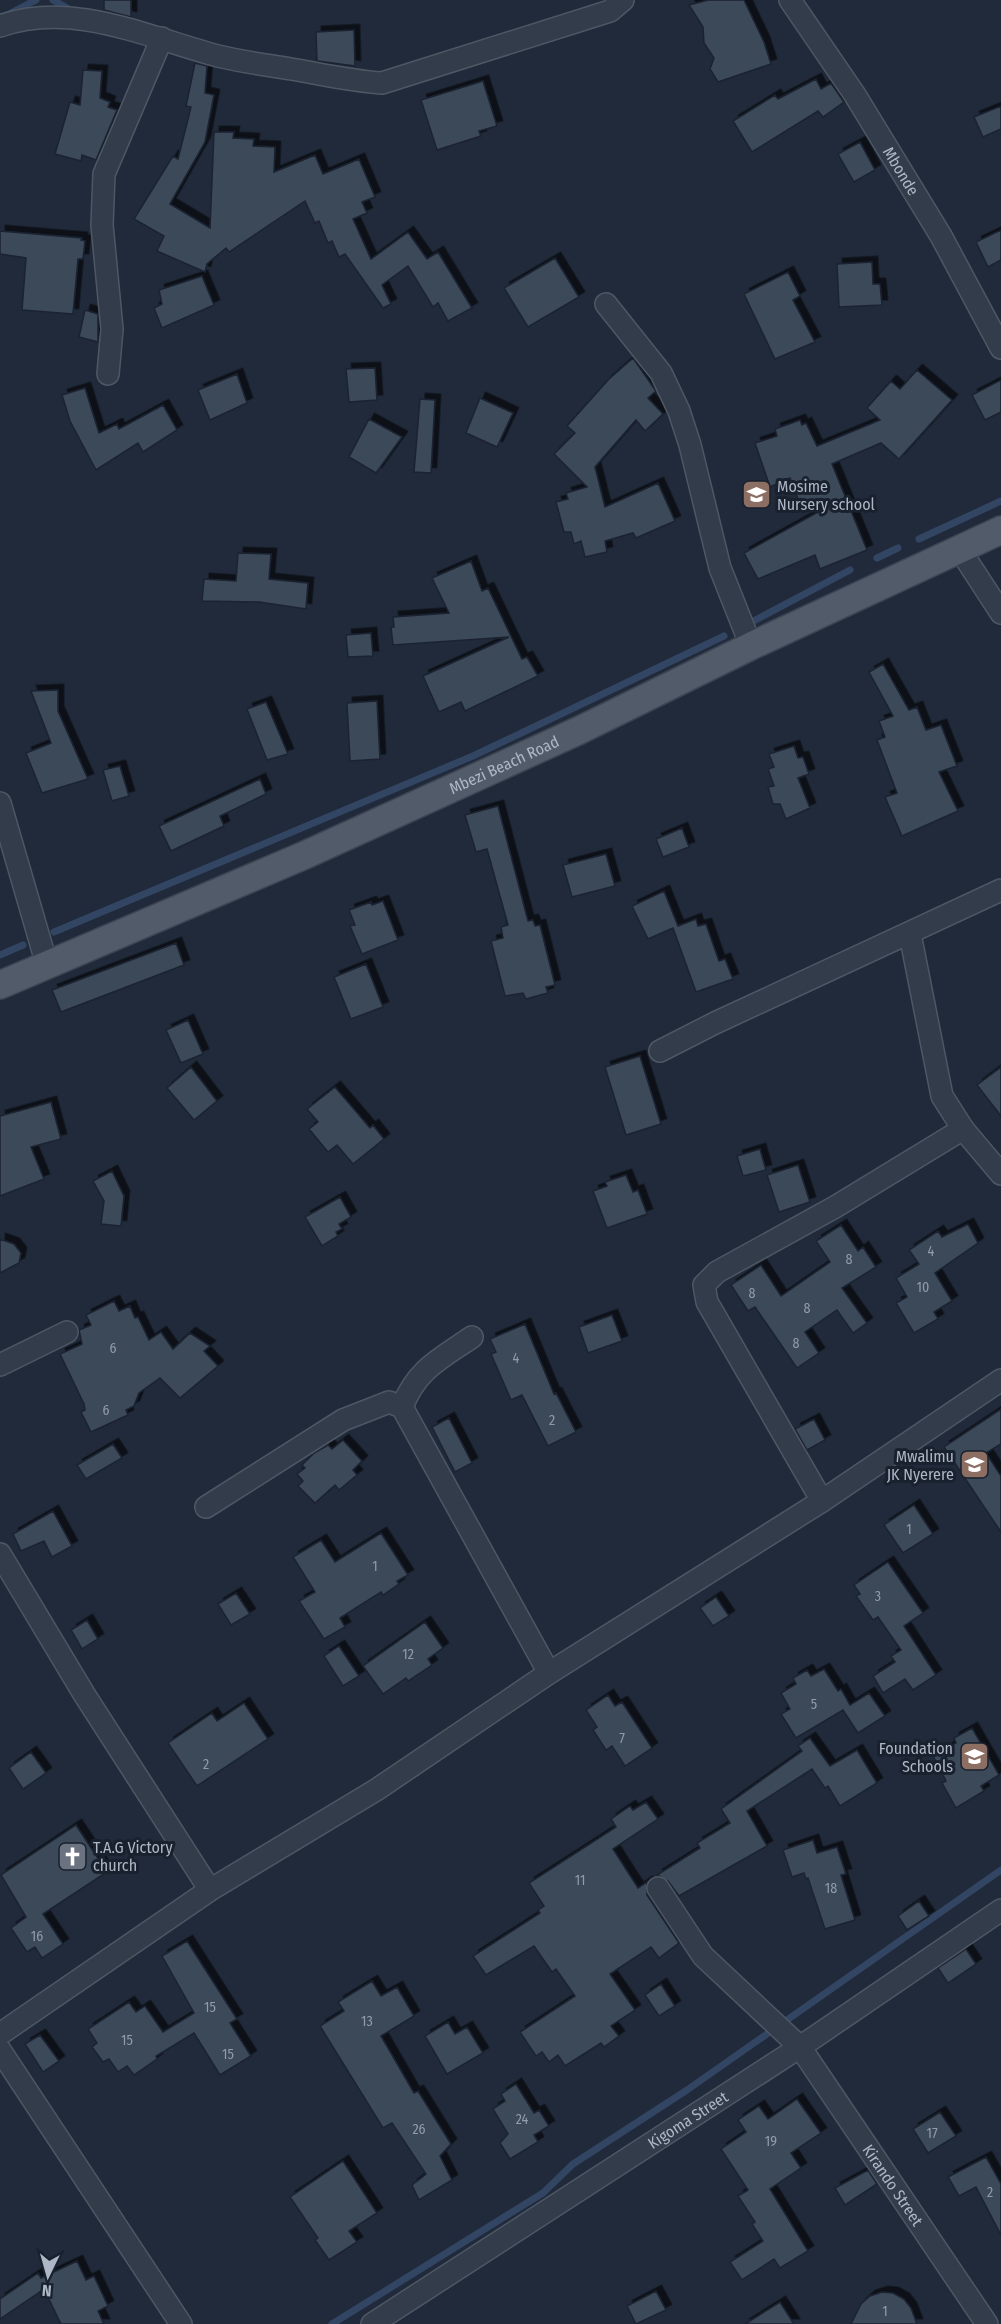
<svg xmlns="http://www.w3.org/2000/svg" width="1001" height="2324" viewBox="0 0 1001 2324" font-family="'Fira Sans Condensed',sans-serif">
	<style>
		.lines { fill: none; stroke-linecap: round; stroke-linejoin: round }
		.stream { stroke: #324562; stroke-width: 7 }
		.building { fill: #3b4859; stroke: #1b2330; stroke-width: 1.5; filter: url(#shadow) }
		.minor-casing { stroke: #4e5764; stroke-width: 24 }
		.major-casing { stroke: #3d4553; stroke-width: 30 }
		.minor { stroke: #333c4a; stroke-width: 21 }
		.major { stroke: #515b6a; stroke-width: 27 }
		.labels { text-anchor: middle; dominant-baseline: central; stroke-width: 6; stroke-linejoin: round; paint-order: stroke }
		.number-label { font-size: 14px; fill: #919bab }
		.street-label { font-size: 16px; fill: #aeb7c6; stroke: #19212e }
		.poi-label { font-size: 16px; fill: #aeb7c6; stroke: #19212e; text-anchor: start }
	</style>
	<defs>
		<filter id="shadow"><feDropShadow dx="5.5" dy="-5.5" stdDeviation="0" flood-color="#0009"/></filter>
	</defs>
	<rect width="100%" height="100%" fill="#202a3a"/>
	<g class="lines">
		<path class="stream" d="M53 0 69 9
			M5 16 36 0
			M919 539 1001 501
			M877 558 898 548
			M746 625 850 570
			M54 932 473 756 724 636
			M0 955 23 945
			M332 2324 543 2193 573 2164 687 2090 1001 1870"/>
	</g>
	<path class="building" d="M104 0H131V17L104 10Z
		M708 0H744L764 42 771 64 718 82 710 69 714 58 704 43 703 27 689 5Z
		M354 30 355 66 317 61 316 32Z
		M195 63 207 66 205 93 214 95 205 142 170 204 210 228 214 132H234L233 138 254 139 253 146 275 147 274 172 315 155 323 174 359 159 375 197 362 202 367 213 353 219 371 259 408 232 427 259 438 252 472 308 448 321 438 303 433 307 408 266 382 285 391 304 383 308 345 254 339 257 332 241 328 243 319 221 315 223 305 201 229 252 226 248 207 264 205 272 157 251 164 236 134 219 173 156 178 159 191 107 186 106Z
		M83 70 102 71 100 98 110 102 108 107 117 110 96 160 82 155 81 161 55 154 70 102 80 105Z
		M816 79 821 89 831 83 844 102 823 117 818 111 752 152 733 121 775 95 778 99Z
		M483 81 497 126 479 131 481 136 437 150 421 100Z
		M1001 106V129L983 137 974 117Z
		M860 142 875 170 854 182 838 154Z
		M1001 230V260L988 267 976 242Z
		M0 231 82 238 81 240 85 241 83 259H78L73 314 22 310 26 258 0 254Z
		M555 258 579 297 528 327 504 288Z
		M872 262 873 284H880L882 305 839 307 837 264Z
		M788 272 800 296 793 300 815 342 775 359 744 294Z
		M202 276 214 305 162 328 154 308 162 304 159 290Z
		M85 310 98 314V342L79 337Z
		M633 358 656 391 648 398 663 414 645 431 636 420 595 467 605 507 658 483 675 521 636 538 633 533 605 541 607 552 585 557 581 541 574 544 571 532H564L556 502 568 499 566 493 587 487 554 454 575 433 567 426 609 379Z
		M375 368 377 400 349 402 346 369Z
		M917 370 952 400 899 459 881 443 832 464 867 550 820 569 815 555 758 579 744 553 829 506 800 504 790 478 770 487 755 443 777 436 775 429 800 420 802 425 806 423 817 446 880 420 867 408 891 381 900 389Z
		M237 374 247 403 210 420 198 390Z
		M1001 380V412L985 420 972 395Z
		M85 388 99 433 117 424 119 429 163 405 177 430 143 452 138 443 96 470 70 421 62 395Z
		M480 398 513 413 497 447 466 433Z
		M420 399 435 400 431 473 414 472Z
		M369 419 402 437 376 473 349 457Z
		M238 553 271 554 269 579 308 583 306 609 259 602 202 601 204 579 236 581Z
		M471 561 482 591 488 588 522 659 527 657 538 676 465 711 461 702 439 712 423 676 509 637 393 645 391 627H394L393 617 449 613 432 578Z
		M371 633 373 656 348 657 346 635Z
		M883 664 909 710 917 707 926 730 941 725 957 766 939 772 958 811 902 836 885 797 897 793 877 740 885 737 879 721 893 716 869 672Z
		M58 690V711L88 779 42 793 26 753 51 743 31 691Z
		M377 701 380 759 350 761 347 703Z
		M266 702 288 754 267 760 247 709Z
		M794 746 798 758 803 757 809 774 798 778 810 808 786 819 780 804H773L768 787 774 786 768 769 774 767 769 754Z
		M120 766 129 796 112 801 103 770Z
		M260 779 266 794 220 816 224 826 171 851 159 826Z
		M498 806 528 921 533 920 535 926 540 925 555 985 546 987 548 993 526 999 523 993 505 996 491 941 503 938 501 927 508 925 487 849 476 852 465 815Z
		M682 828 689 847 663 857 656 839Z
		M606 854 615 886 572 897 563 865Z
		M664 891 678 926 696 919 698 926 706 924 719 961 725 959 733 979 696 992 673 928 648 939 632 906Z
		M383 901 398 940 362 954 350 926 355 925 349 910 371 902 372 905Z
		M176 943 184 965 61 1012 52 990Z
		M366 964 383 1007 351 1019 334 977Z
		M188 1020 203 1054 181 1063 166 1030Z
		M640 1056 661 1124 626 1135 605 1067Z
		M191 1067 217 1101 194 1120 167 1088Z
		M1001 1067V1116L977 1085Z
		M335 1087 370 1128 373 1125 384 1139 353 1164 337 1145 328 1152 309 1129 318 1122 307 1109Z
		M51 1102 61 1139 31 1147 44 1179 0 1196V1116Z
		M760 1149 766 1170 743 1176 737 1156Z
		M798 1165 810 1202 779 1212 767 1175Z
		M112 1171 124 1196 121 1226 101 1224 104 1201 93 1181Z
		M626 1175 633 1192 638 1190 647 1214 607 1228 593 1191 607 1186 605 1182Z
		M340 1197 351 1217 339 1224 342 1229 336 1232 338 1236 322 1246 305 1217Z
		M968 1224 978 1243 935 1273 952 1301 934 1312 938 1319 914 1333 896 1303 907 1297 896 1278 919 1264 909 1250 938 1231 942 1237Z
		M841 1225 858 1251 863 1247 876 1267 842 1288 867 1323 853 1333 837 1310 805 1332 819 1353 797 1368 755 1307 748 1311 731 1285 761 1265 781 1296 830 1262 816 1241Z
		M0 1239 14 1244 21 1253 19 1263 0 1273Z
		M114 1301 119 1311 130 1306 135 1318 138 1317 149 1340 161 1332 173 1349 190 1333 210 1346 204 1351 218 1366 180 1398 160 1378 139 1393 134 1406 126 1410 128 1415 91 1432 81 1412 85 1410 84 1404 60 1354 82 1344 79 1330 91 1325 86 1315Z
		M612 1315 622 1341 588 1353 579 1327Z
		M525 1324 554 1394 556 1393 576 1432 548 1446 522 1395 511 1400 491 1354 496 1352 490 1339Z
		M1001 1409V1444L986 1453 1001 1476V1532L944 1447Z
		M449 1418 472 1463 455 1472 432 1427Z
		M814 1419 825 1440 807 1450 795 1429Z
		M343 1440 362 1461 353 1470 357 1475 339 1490 335 1485 315 1503 298 1486 303 1481 297 1474 305 1468 302 1465 314 1453 328 1445 332 1449Z
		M113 1444 122 1458 86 1479 77 1465Z
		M914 1505 933 1534 903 1553 884 1525Z
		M53 1511 72 1546 52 1557 44 1541 21 1551 13 1534Z
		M381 1533 408 1575 397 1581 399 1584 383 1595 381 1592 340 1618 345 1627 324 1639 299 1601 315 1592 293 1557 321 1540 335 1562Z
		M888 1562 923 1613 904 1626 936 1675 913 1690 905 1679 883 1693 873 1676 895 1662 891 1656 901 1650 878 1617 873 1620 856 1596 860 1594 854 1585Z
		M236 1593 250 1614 231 1625 218 1604Z
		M716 1597 729 1616 713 1626 700 1608Z
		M87 1620 98 1639 82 1649 71 1630Z
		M425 1622 443 1648 428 1659 432 1665 408 1681 406 1678 383 1694 363 1666Z
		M339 1646 359 1676 343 1686 324 1656Z
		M824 1669 838 1691 841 1689 850 1705 869 1693 885 1716 858 1733 843 1710 796 1738 781 1714 790 1709 781 1693 796 1684 793 1678 807 1670 811 1676Z
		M608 1695 615 1706 622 1702 652 1748 625 1766 612 1746 606 1750 593 1730 597 1727 586 1710Z
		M244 1703 268 1739 197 1786 168 1743 212 1713 217 1721Z
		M972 1728 999 1775 981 1786 984 1791 956 1808 942 1783 946 1781 933 1756 956 1743 954 1738Z
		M810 1738 830 1766 857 1750 877 1783 840 1806 828 1786 825 1788 812 1769 747 1811 767 1846 679 1896 668 1881 657 1875 700 1848 697 1843 730 1823 721 1809 802 1751 798 1746Z
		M31 1752 46 1773 23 1789 9 1768Z
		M646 1802 658 1819 613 1849 638 1888 647 1882V1895L679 1943 659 1958 651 1947 610 1974 635 2010 611 2026 619 2036 604 2047 601 2043 565 2066 558 2055 549 2062 542 2052 536 2056 520 2032 575 1996 556 1969 552 1972 534 1946 486 1975 473 1956 540 1913 538 1910 544 1906 529 1883 616 1827 611 1819 630 1806 633 1810Z
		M76 1825 107 1872 43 1914 63 1944 42 1958 35 1947 27 1952 11 1928 26 1917 1 1875Z
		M813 1840 817 1853 837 1847 846 1874 841 1875 855 1920 825 1929 808 1878 806 1879 804 1873 792 1877 783 1850Z
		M919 1901 929 1916 907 1930 898 1916Z
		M187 1941 237 2019 230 2023 251 2056 220 2075 194 2033 156 2056 157 2059 134 2075 127 2066 118 2072 109 2059 103 2062 92 2047 97 2043 88 2029 129 2002 136 2012 145 2006 163 2032 194 2013 162 1956Z
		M966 1949 976 1964 948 1983 938 1968Z
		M372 1981 381 1996 397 1987 414 2016 381 2036 414 2093 418 2091 451 2144 440 2156 452 2180 419 2200 412 2185 426 2174 392 2123 383 2128 320 2026 344 2011 338 2002Z
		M661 1984 675 2006 659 2016 645 1995Z
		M448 2022 455 2034 467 2027 483 2053 447 2074 425 2036Z
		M40 2035 59 2061 43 2072 25 2044Z
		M516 2084 534 2113 539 2110 549 2126 534 2135 538 2142 510 2159 500 2143 508 2134 493 2109 505 2101 501 2094Z
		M797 2099 821 2133 791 2153 801 2168 770 2189 808 2251 780 2268 774 2259 742 2280 730 2262 763 2241 752 2224 755 2222 738 2196 748 2190 721 2149 746 2132 738 2120 759 2106 768 2119Z
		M940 2112 956 2136 928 2153 913 2129Z
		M986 2157 1001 2184V2235L976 2187 959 2196 948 2177Z
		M343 2161 377 2213 349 2231 357 2242 329 2260 315 2240 318 2238 290 2197Z
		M868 2170 877 2184 845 2205 835 2188Z
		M77 2261 86 2280 94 2276 108 2306 98 2311 104 2324H61L44 2289 0 2319V2299L38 2273 41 2278Z
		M656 2291 666 2310 636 2324 627 2306Z
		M882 2292 893 2293 904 2299 911 2308 917 2324H851L861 2304 870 2296Z
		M780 2302 794 2324H745Z"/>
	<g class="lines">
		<defs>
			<g id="minor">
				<path id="s1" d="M790 0 855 95 941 236 1001 348"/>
				<path d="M0 26C73 0 149 38 218 56 242 62 267 65 291 69 321 74 351 81 382 83L610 11 623 0"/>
				<path d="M606 304 661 373 679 411 690 445 720 568 751 646"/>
				<path d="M108 374 112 329 102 225 104 174 162 38"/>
				<path d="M960 550 1001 613"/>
				<path d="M0 803 47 965"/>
				<path d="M910 934 942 1096 963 1129 1001 1174"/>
				<path d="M660 1051 715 1023 1001 890"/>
				<path d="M0 1365 67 1332"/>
				<path d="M402 1407C417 1369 440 1359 472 1337"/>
				<path d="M822 1501 707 1302 704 1285 717 1272 835 1207 963 1129"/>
				<path d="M206 1507 343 1420 389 1402 402 1407 549 1673"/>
				<path d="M0 1554 84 1694 210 1890"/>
				<path id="s2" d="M658 1888 703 1956 800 2047 987 2324"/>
				<path d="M0 2034 210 1890 376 1790 549 1673 822 1501 1001 1380"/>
				<path d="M0 2050 181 2324"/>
				<path id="s3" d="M372 2324 800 2047 1001 1910"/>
			</g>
			<g id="major">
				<path id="s4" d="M0 985 305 855 580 730 751 646 1001 530"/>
			</g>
		</defs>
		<use href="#minor" class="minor-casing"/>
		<use href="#major" class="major-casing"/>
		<use href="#minor" class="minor"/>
		<use href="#major" class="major"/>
	</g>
	<defs>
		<symbol id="school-square" viewBox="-11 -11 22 22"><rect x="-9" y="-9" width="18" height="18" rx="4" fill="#8d6e63" stroke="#19212e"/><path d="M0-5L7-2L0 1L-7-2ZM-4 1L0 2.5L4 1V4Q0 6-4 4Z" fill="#fff"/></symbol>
		<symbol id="church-square" viewBox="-11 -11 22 22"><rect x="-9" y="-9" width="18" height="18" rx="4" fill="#6b7280" stroke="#19212e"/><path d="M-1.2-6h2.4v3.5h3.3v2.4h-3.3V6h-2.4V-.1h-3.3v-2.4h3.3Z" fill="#fff"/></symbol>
	</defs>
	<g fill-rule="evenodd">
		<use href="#school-square" x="740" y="478" width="33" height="33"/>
		<use href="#school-square" x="958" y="1448" width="33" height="33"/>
		<use href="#school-square" x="958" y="1740" width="33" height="33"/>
		<use href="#church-square" x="56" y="1840" width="33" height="33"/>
	</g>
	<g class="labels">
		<g class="number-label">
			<text x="931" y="1251">4</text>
			<text x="849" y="1259">8</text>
			<text x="923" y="1287">10</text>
			<text x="752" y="1293">8</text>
			<text x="807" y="1308">8</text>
			<text x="796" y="1343">8</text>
			<text x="113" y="1348">6</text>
			<text x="516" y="1358">4</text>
			<text x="106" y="1410">6</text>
			<text x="552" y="1420">2</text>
			<text x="909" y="1529">1</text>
			<text x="375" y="1566">1</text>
			<text x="878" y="1596">3</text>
			<text x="408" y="1654">12</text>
			<text x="814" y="1704">5</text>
			<text x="622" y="1738">7</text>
			<text x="206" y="1764">2</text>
			<text x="580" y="1880">11</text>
			<text x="831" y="1888">18</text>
			<text x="37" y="1936">16</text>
			<text x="210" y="2007">15</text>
			<text x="367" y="2021">13</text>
			<text x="127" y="2040">15</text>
			<text x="228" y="2054">15</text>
			<text x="522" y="2119">24</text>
			<text x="419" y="2129">26</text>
			<text x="932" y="2133">17</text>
			<text x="771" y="2141">19</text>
			<text x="990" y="2192">2</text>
			<text x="885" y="2311">1</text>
		</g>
		<g class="street-label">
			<text stroke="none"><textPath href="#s1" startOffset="204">Mbonde</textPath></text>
			<text stroke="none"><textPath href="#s4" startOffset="550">Mbezi Beach Road</textPath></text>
			<text stroke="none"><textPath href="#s3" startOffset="376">Kigoma Street</textPath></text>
			<text stroke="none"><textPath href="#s2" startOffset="381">Kirando Street</textPath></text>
		</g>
		<g class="poi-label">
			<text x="777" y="486">Mosime<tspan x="777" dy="18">Nursery school</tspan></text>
			<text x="954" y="1456" text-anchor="end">Mwalimu<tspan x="954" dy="18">JK Nyerere</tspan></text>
			<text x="953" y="1748" text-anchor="end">Foundation<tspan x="953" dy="18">Schools</tspan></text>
			<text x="93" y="1847">T.A.G Victory<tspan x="93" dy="18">church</tspan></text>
		</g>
	</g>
	<g transform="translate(48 2276) rotate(185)" stroke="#19212e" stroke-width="4.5" paint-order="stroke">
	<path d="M0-4.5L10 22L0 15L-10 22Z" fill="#aeb7c6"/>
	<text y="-9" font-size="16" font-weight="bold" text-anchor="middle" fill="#aeb7c6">N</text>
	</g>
</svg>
